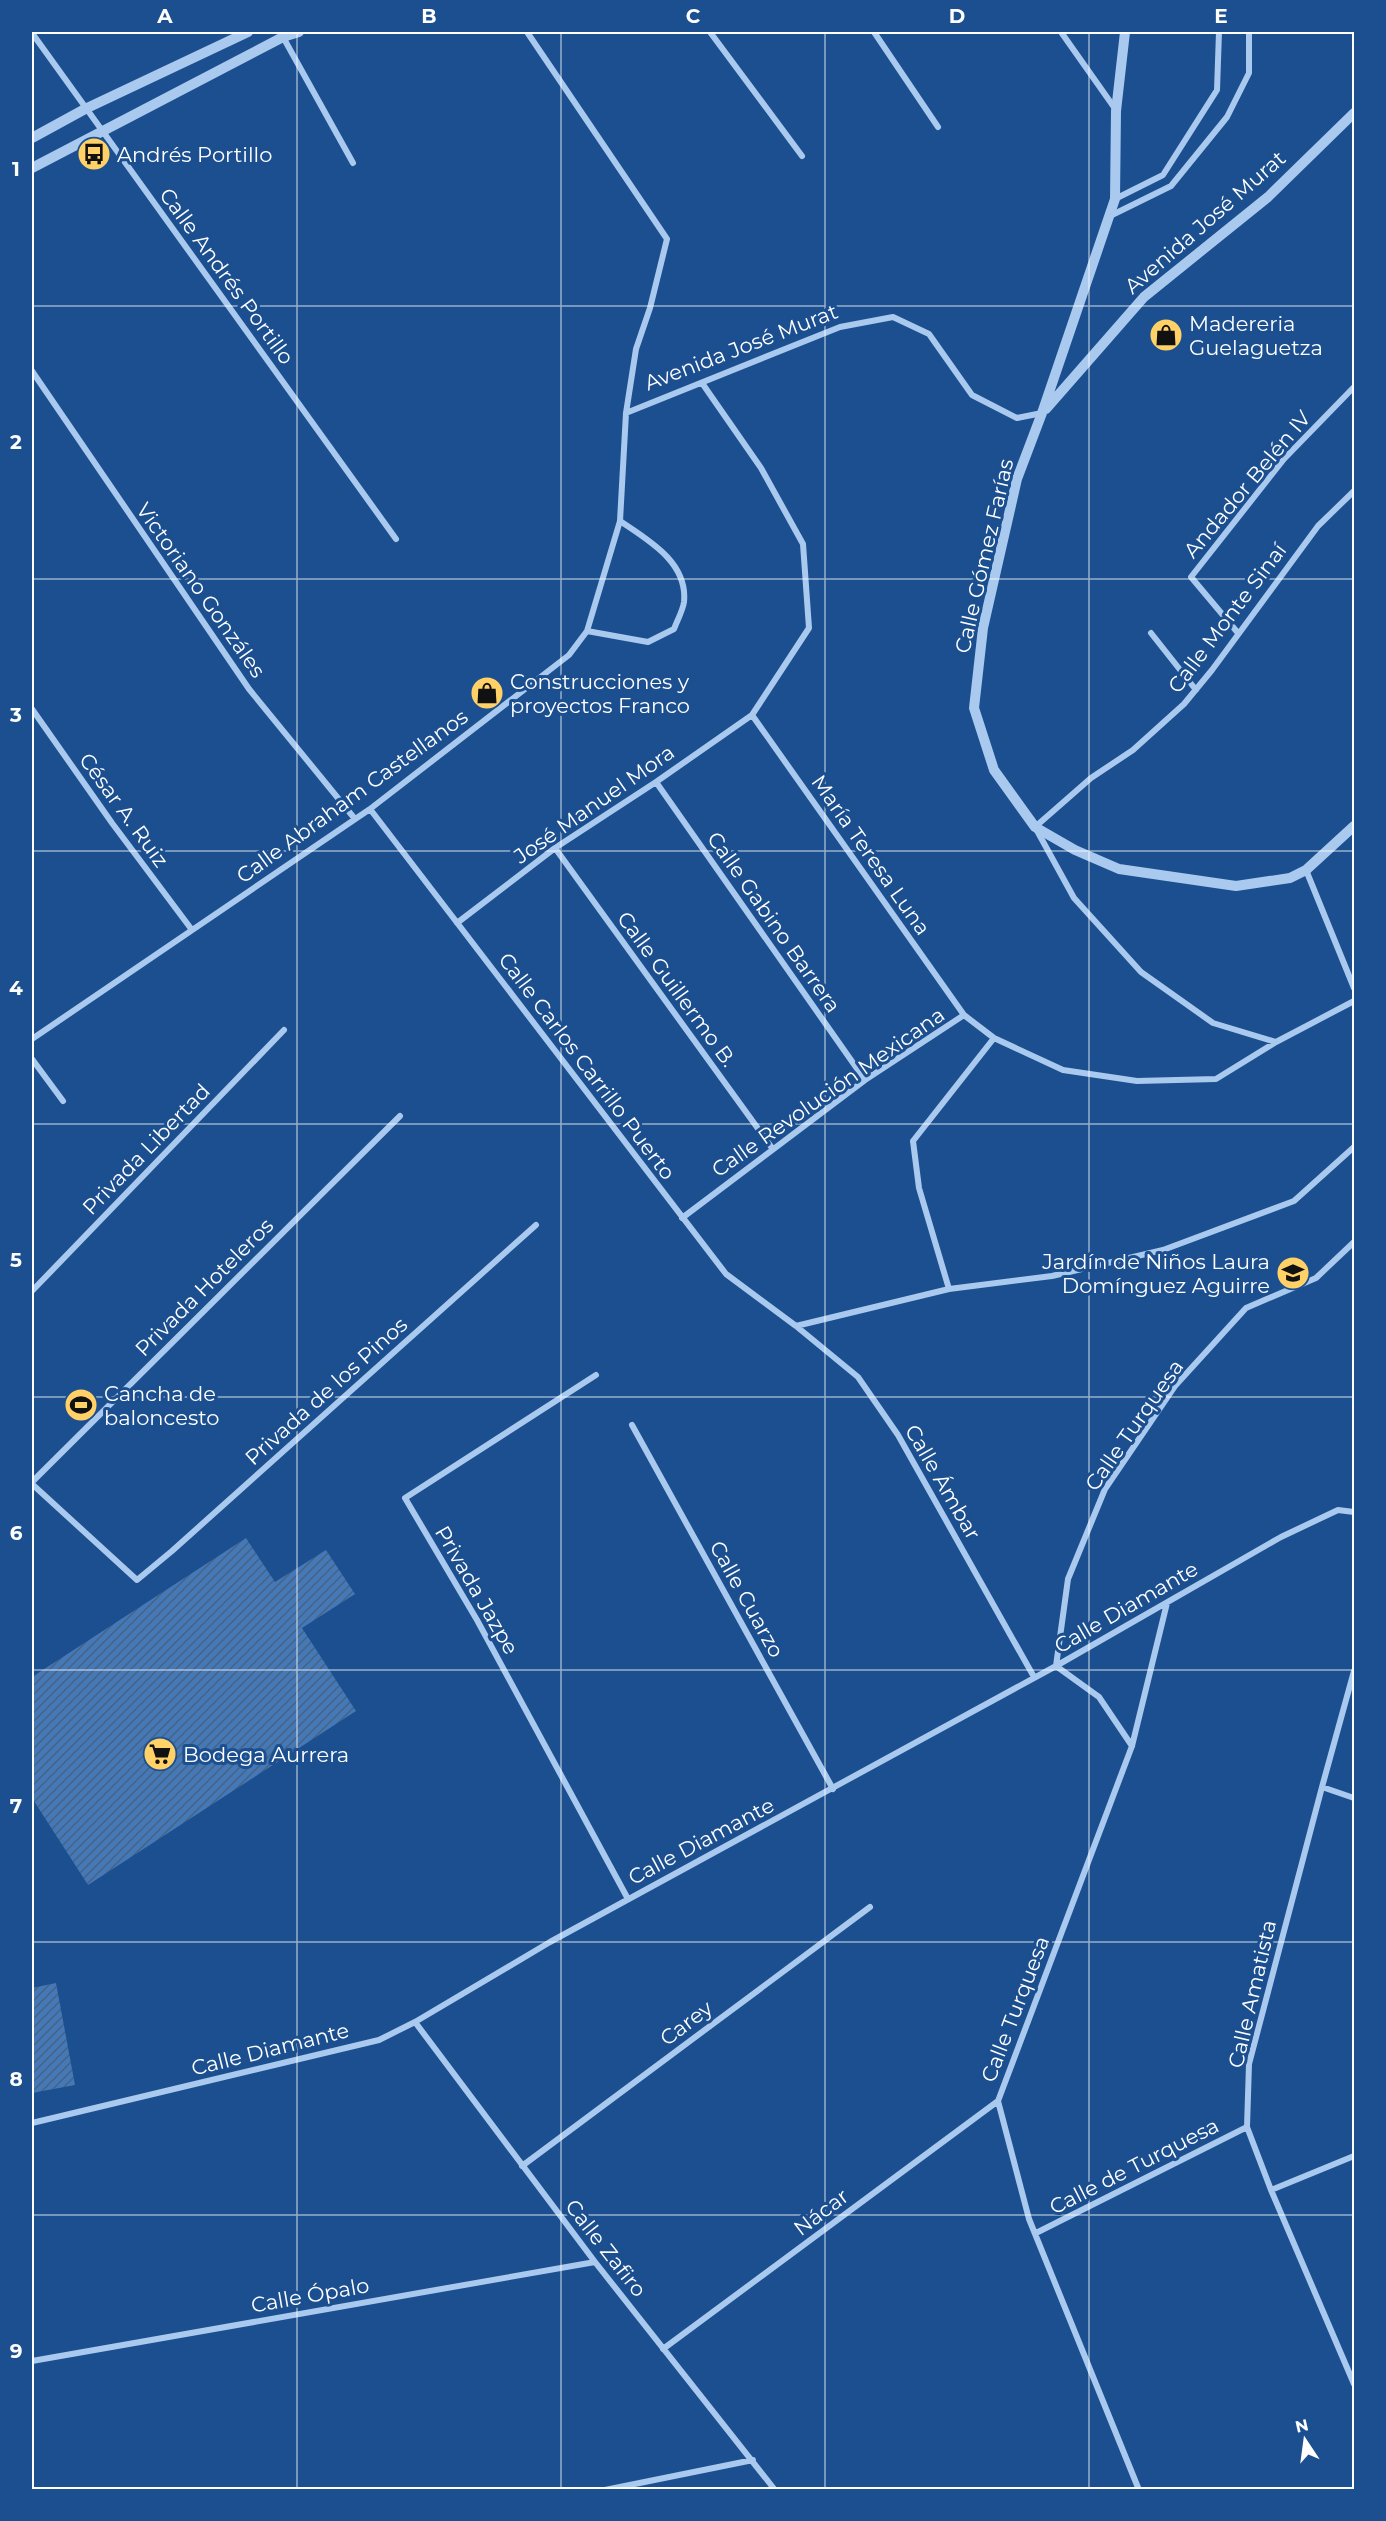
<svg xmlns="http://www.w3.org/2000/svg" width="1386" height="2521" viewBox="0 0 1386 2521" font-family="Montserrat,sans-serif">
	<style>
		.building { fill: url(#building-hatch) }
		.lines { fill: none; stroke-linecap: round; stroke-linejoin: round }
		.minor { stroke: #a9c9ee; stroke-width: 6 }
		.tertiary { stroke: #a9c9ee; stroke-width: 10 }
		.grid { fill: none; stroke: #fff; stroke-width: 1.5; stroke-opacity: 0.55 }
		.labels { text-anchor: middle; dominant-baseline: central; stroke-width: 6; stroke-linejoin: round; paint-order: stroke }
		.poi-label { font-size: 21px; fill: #fff; stroke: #1b4f8f; text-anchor: start }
		.street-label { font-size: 21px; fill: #fff; stroke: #1b4f8f }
		.neatline { fill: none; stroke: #fff; stroke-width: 2 }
		.grid-label { font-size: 20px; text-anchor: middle; font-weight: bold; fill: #fff }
	</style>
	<defs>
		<pattern id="building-hatch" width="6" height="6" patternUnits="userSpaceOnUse" patternTransform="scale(1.5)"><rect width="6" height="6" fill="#4478b7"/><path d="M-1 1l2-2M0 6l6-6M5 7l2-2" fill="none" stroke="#486282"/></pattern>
	</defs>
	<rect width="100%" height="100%" fill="#1b4f8f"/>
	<path class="building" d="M246 1538 275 1582 326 1550 355 1594 302 1628 356 1711 88 1885 32 1798V1677Z
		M56 1983 75 2085 32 2093V1988Z"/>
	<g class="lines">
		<path class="minor" d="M710 32 802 156
			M874 32 938 127
			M1061 32 1116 110
			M32 33 396 539
			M283 37 353 163
			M1115 199 1163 175 1217 90 1219 32
			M1110 216 1171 186 1227 117 1249 73V32
			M32 371 249 689 355 819
			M626 413 840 327 893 317 929 334 972 395 1017 418 1042 413
			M587 631 648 642 674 629C677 621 683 610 684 602 688 562 648 540 620 521
			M1151 633 1196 690
			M1238 633 1191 577 1284 459 1354 387
			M32 709 112 823 192 930
			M752 715 964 1015 994 1038 1063 1070 1137 1081 1216 1079 1276 1042 1354 1001
			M656 782 865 1080
			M370 809 726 1274 796 1326 858 1377 898 1435 1034 1677
			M555 848 772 1148
			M1306 870 1354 988
			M457 923 555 848 656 782 752 715 809 628 803 544 761 468 702 383
			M32 1039 370 809 569 655 587 631 620 521 626 413 636 349 650 308 667 239 527 32
			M1276 1042 1213 1023 1141 972 1074 898 1035 827 1091 778 1133 750 1184 704 1212 670 1318 526 1354 491
			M32 1059 63 1101
			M682 1218 865 1080 964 1015
			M949 1289 919 1188 913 1141 994 1038
			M32 1291 284 1030
			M796 1326 949 1289 1052 1276 1163 1250 1294 1201 1354 1147
			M596 1375 405 1498 477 1620 628 1899
			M632 1425 833 1789
			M32 1482 400 1116
			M32 1484 137 1580 172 1551 536 1225
			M1354 1671 1322 1787 1249 2064 1247 2127 1271 2190 1354 2384
			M1132 1746 1099 1697 1056 1666 1068 1579 1105 1489 1175 1386 1246 1308 1316 1278 1354 1242
			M1322 1787 1354 1798
			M415 2022 595 2262 775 2490
			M32 2123 379 2040 415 2022 550 1942 1056 1666 1281 1537 1338 1510 1354 1512
			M522 2166 870 1907
			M1271 2190 1354 2156
			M1036 2233 1247 2127
			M663 2349 998 2101
			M32 2361 595 2262
			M605 2490 753 2460
			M1139 2490 1029 2219 998 2101 1132 1746 1167 1603"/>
		<path class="tertiary" d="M1125 32 1116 111 1115 199 1042 413 1017 479 983 628 974 708 994 770 1035 827 1075 850 1119 869 1236 886 1290 878 1306 870 1354 826
			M32 138 85 109 248 32
			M32 168 283 37 299 32
			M1046 409 1144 297 1268 197 1354 113"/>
	</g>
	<path class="grid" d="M297 32V2490M561 32V2490M825 32V2490M1089 32V2490M32 306H1354M32 579H1354M32 851H1354M32 1124H1354M32 1397H1354M32 1670H1354M32 1942H1354M32 2215H1354"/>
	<defs>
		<symbol id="bus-disc" viewBox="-11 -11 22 22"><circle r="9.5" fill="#ffd166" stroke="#1b4f8f"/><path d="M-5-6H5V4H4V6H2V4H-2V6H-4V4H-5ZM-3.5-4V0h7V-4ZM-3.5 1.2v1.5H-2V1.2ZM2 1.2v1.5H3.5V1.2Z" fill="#111"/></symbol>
		<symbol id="shop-disc" viewBox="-11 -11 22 22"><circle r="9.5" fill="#ffd166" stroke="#1b4f8f"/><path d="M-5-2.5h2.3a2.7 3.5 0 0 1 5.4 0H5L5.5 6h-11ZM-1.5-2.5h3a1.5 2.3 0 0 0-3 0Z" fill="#111"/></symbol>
		<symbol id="school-disc" viewBox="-11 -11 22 22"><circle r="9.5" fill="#ffd166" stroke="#1b4f8f"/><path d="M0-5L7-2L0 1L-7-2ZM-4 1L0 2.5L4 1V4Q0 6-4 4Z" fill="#111"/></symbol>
		<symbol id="stadium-disc" viewBox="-11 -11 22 22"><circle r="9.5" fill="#ffd166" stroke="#1b4f8f"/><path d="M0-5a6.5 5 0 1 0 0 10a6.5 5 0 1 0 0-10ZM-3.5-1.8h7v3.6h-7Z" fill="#111"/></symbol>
		<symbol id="supermarket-disc" viewBox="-11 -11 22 22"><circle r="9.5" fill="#ffd166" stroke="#1b4f8f"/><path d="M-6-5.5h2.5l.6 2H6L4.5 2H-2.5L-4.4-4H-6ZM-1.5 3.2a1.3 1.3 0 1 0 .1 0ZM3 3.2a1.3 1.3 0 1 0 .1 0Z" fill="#111"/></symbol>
	</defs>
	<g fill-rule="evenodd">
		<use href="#bus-disc" x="75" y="135" width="38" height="38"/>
		<use href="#shop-disc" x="1147" y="316" width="38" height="38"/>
		<use href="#shop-disc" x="468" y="674" width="38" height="38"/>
		<use href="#school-disc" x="1274" y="1254" width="38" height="38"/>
		<use href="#stadium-disc" x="62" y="1386" width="38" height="38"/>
		<use href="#supermarket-disc" x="141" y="1735" width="38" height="38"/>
	</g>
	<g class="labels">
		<g class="poi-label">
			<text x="117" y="154">Andrés Portillo</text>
			<text x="1189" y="323">Madereria<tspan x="1189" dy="24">Guelaguetza</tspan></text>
			<text x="510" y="681">Construcciones y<tspan x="510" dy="24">proyectos Franco</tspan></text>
			<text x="1270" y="1261" text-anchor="end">Jardín de Niños Laura<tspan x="1270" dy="24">Domínguez Aguirre</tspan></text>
			<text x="104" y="1393">Cancha de<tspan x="104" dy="24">baloncesto</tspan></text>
			<text x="183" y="1754">Bodega Aurrera</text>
		</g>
		<g class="street-label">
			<text transform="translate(1205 222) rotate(-41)">Avenida José Murat</text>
			<text transform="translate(227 276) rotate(54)">Calle Andrés Portillo</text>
			<text transform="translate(741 347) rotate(-21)">Avenida José Murat</text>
			<text transform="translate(1247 484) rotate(-50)">Andador Belén IV</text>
			<text transform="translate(984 556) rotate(-77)">Calle Gómez Farías</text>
			<text transform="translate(201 590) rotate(55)">Victoriano Gonzáles</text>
			<text transform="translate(1227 618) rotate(-53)">Calle Monte Sinaí</text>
			<text transform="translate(352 796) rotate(-36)">Calle Abraham Castellanos</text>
			<text transform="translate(594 804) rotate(-35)">José Manuel Mora</text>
			<text transform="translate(124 810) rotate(54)">César A. Ruiz</text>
			<text transform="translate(871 855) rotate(55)">María Teresa Luna</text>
			<text transform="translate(774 922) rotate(55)">Calle Gabino Barrera</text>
			<text transform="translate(677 989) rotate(54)">Calle Guillermo B.</text>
			<text transform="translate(587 1066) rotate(53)">Calle Carlos Carrillo Puerto</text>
			<text transform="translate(828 1092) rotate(-35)">Calle Revolución Mexicana</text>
			<text transform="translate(146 1149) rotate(-46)">Privada Libertad</text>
			<text transform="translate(204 1287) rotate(-45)">Privada Hoteleros</text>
			<text transform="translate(326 1391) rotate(-42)">Privada de los Pinos</text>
			<text transform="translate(1134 1425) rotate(-55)">Calle Turquesa</text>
			<text transform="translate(943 1482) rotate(60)">Calle Ámbar</text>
			<text transform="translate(477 1590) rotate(60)">Privada Jazpe</text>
			<text transform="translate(747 1599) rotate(61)">Calle Cuarzo</text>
			<text transform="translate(1126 1607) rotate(-30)">Calle Diamante</text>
			<text transform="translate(701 1841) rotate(-28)">Calle Diamante</text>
			<text transform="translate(1252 1994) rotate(-77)">Calle Amatista</text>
			<text transform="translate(1015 2009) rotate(-69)">Calle Turquesa</text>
			<text transform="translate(686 2023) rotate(-37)">Carey</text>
			<text transform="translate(270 2049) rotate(-14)">Calle Diamante</text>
			<text transform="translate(1134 2166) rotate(-27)">Calle de Turquesa</text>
			<text transform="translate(821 2212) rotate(-37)">Nácar</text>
			<text transform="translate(606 2248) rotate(52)">Calle Zafiro</text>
			<text transform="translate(310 2295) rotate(-10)">Calle Ópalo</text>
		</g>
	</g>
	<rect width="1386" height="2521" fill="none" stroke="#1b4f8f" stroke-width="66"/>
	<g transform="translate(1305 2440) rotate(347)" stroke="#1b4f8f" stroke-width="4.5" paint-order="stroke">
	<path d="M0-4.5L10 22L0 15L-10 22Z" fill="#ffffff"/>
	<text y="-9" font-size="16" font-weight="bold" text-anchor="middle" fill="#ffffff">N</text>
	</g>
	<rect x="33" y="33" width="1320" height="2455" class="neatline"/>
	<g class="grid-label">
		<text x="165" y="23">A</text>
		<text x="429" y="23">B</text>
		<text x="693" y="23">C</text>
		<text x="957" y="23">D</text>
		<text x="1221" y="23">E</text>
		<text x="16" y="176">1</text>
		<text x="16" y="449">2</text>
		<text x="16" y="722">3</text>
		<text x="16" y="995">4</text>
		<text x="16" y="1267">5</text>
		<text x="16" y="1540">6</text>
		<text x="16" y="1813">7</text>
		<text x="16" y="2086">8</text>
		<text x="16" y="2358">9</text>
	</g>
</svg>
